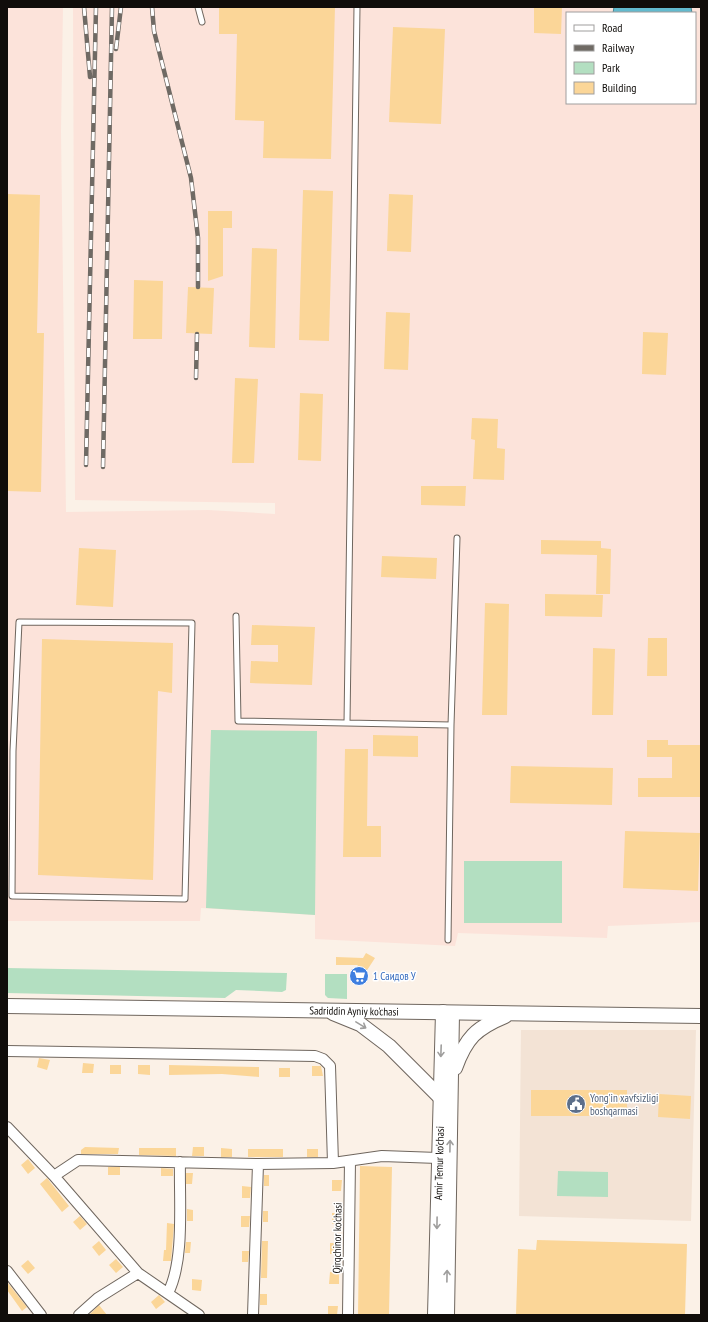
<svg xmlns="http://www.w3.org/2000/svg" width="708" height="1322" viewBox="0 0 708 1322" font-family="'PT Sans Narrow',sans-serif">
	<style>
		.built { fill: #f3e3d5 }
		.industrial { fill: #fce3da; fill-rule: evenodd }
		.green { fill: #b3dfc1 }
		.water { fill: #62bace; stroke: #498693 }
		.building { fill: #fbd698 }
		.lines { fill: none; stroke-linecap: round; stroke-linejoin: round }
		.lane-casing { stroke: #6f665e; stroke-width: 7 }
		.street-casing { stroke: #6f665e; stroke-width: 12 }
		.secondary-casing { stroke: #6f665e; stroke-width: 16 }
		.lane { stroke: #fff; stroke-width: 5 }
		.street { stroke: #fff; stroke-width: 10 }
		.secondary { stroke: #fff; stroke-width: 14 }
		.rail-casing { stroke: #6f6a64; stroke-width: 4.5 }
		.rail { stroke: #fff; stroke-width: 3; stroke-dasharray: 9; stroke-linecap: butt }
		.oneway { stroke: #9f9e9d }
		.labels { text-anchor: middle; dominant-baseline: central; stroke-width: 3; stroke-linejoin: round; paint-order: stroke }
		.shop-label { font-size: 11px; fill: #366cbe; stroke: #fff; text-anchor: start }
		.street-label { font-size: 11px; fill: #100d0a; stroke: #fff }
		.service-label { font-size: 11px; fill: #4e5e75; stroke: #fff; text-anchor: start }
	</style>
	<rect width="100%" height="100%" fill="#fbf1e7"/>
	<path class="built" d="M521 1030H696L691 1221 519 1216Z"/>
	<path class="industrial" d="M7 7H63L61 131 66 512 208 510 275 514V503L75 500 73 7H701V922L608 926 607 938 458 933 455 946 315 939V915L201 908 200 921H7ZM567 13H695V103H567Z"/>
	<path class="green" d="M211 730 317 731 315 915 206 908Z
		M464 861H562V923H464Z
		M7 968 287 973 286 990 282 992 236 990 225 998 7 993Z
		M325 974H347V999L328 998 325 995Z
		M558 1171 608 1172V1197L557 1196Z"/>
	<path class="water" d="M614 7H691L692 13H613Z"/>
	<path class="building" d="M219 7H335L331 159 263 158 264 121 235 120 237 34H219Z
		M534 7H562L561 34 534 33Z
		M393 27 445 29 441 124 389 122Z
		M303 190 333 191 329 341 299 340Z
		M7 194 40 195 37 333H44L41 492 7 491Z
		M389 194 413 195 411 252 387 251Z
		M208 211H232V228H223V276L208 281Z
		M252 248 277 249 275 348 249 347Z
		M134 280 163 281 162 339H133Z
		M188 287 214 288 212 334 186 333Z
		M386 312 410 313 408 370 384 369Z
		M643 332 668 333 666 375 642 374Z
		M235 378 258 379 254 463H232Z
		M300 393 323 394 321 461 298 460Z
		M472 418 498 419 497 448 505 449 504 480 473 479 475 440 471 439Z
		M421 486H466L465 506 421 505Z
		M541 540 601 541V548L611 549 610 594H596L597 555 541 554Z
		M79 548 116 550 113 607 76 605Z
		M382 556 437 558 436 579 381 577Z
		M545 594 603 595 602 617 545 616Z
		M485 603 509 604 507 715H482Z
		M252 625 315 627 312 685 250 683 251 661 278 662V645H251Z
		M648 638H667V676H647Z
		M42 639 173 643 172 693 158 691 153 880 38 875Z
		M593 648 615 649 613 715H592Z
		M373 735 418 736V757L373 756Z
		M647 740H668V745H701L700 797H638V778H672V757H647Z
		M345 749H368L367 826H381V857H343Z
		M511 766 613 768 612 805 510 803Z
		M625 831 700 833 698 891 623 888Z
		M366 953 375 958 360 981 351 975 358 965H336V957L363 958Z
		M39 1058 50 1060 47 1070 37 1067Z
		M83 1063 94 1064 93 1073H82Z
		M110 1065H121V1074H110Z
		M138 1065H150V1075L138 1074Z
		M169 1065 259 1067V1077L222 1074 169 1075Z
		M312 1066H321L323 1076H312Z
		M279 1068H290V1077H279Z
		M531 1090H627V1116H531Z
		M659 1094 691 1096 690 1119 658 1117Z
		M85 1147 119 1148 118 1154H81V1150Z
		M193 1147H204V1156H192Z
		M139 1148H176V1156L139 1155Z
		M221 1148 232 1149V1157H221Z
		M248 1149H283V1157H248Z
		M307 1149H318V1157H307Z
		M28 1159 35 1168 28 1174 21 1165Z
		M360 1166 392 1167 389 1315H358Z
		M108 1167H120V1175H108Z
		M161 1168 173 1169V1176H161Z
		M186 1173H193L192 1184H186Z
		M264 1175H269V1186H264Z
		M47 1178 69 1206 62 1212 40 1184Z
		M332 1180H342L341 1191H332Z
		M242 1186 251 1187 250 1198H242Z
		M187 1209 193 1210V1221H187Z
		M263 1211H268V1222H263Z
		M332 1213H342L341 1224H332Z
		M80 1216 87 1224 80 1230 73 1222Z
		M241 1216H250L249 1227H241Z
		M167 1223 174 1224 171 1261H163L164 1250H166Z
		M537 1240 687 1244 685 1315H516L518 1249 536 1250Z
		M99 1241 106 1250 99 1256 92 1247Z
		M262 1241H268L267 1278H261Z
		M186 1242H191L190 1253H185Z
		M330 1243H340L339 1254H330Z
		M242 1251H249L248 1262H242Z
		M116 1259 123 1267 116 1273 109 1265Z
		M28 1260 35 1268 28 1274 21 1266Z
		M330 1272 339 1273V1284H329Z
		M192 1279 202 1280 201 1291 192 1290Z
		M7 1282 27 1307 22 1311 7 1290Z
		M260 1294H267V1305H260Z
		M159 1295 165 1302 156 1309 151 1302Z
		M99 1305 107 1315H89Z
		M328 1306H338L337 1315H328Z"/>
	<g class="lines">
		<defs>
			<path id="lane" d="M198 7 202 22
				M236 616 238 721 451 725
				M19 622 192 623 185 899 12 896 13 751Z
				M347 723 357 7
				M448 940 451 725 457 538"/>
			<path id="street" d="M7 1051 315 1056 323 1059 330 1066 333 1163
				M7 1127 54 1176 138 1273 199 1315
				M54 1176 78 1160 258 1164 333 1163 382 1156 438 1158
				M7 1271 41 1315
				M168 1293C185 1260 179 1200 180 1162
				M79 1315 98 1298 138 1273
				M253 1315 258 1164
				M348 1315 350 1161"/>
			<g id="secondary">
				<path id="s1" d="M7 1006 701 1016"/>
				<path d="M333 1013 360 1024 389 1046 440 1097"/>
				<path d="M455 1068C466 1038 476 1028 505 1016"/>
				<path id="s2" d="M435 1315 443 1012"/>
				<path d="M447 1315 452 1013"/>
			</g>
		</defs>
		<use href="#lane" class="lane-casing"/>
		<use href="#street" class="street-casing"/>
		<use href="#secondary" class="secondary-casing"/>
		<use href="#lane" class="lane"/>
		<use href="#street" class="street"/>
		<use href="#secondary" class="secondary"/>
		<defs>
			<path id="rail" d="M84 7 90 77
				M152 7 154 31 191 178 198 238V287
				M116 49 121 7
				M196 378 197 334
				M86 465 96 7
				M103 467 112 7"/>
		</defs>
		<use href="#rail" class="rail-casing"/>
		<use href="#rail" class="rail"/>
	</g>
	<defs><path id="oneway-shaft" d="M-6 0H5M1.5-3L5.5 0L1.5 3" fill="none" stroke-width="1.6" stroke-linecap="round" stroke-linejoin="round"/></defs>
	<g class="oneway">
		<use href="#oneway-shaft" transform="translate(361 1025) rotate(31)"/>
		<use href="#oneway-shaft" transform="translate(441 1051) rotate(92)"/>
		<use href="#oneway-shaft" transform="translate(450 1146) rotate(-89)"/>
		<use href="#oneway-shaft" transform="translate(437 1223) rotate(91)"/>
		<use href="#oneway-shaft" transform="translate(447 1276) rotate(-89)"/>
	</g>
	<defs>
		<symbol id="supermarket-disc" viewBox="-11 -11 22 22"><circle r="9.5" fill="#3f7fe0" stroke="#fff"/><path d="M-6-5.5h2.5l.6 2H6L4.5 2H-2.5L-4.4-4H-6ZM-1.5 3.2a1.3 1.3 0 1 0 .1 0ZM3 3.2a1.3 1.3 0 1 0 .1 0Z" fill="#fff"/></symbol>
		<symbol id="civic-disc" viewBox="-11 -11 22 22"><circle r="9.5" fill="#5c6f8a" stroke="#fff"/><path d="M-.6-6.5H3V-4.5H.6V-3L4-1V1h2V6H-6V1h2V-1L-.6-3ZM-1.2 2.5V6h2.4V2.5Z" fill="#fff"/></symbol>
	</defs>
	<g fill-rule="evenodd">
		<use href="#supermarket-disc" x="348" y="965" width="22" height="22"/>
		<use href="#civic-disc" x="565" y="1093" width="22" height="22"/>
	</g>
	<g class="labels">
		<g class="shop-label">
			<text x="373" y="976">1 Саидов У</text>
		</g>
		<g class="street-label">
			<text stroke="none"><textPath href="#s1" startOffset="347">Sadriddin Ayniy ko'chasi</textPath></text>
			<text stroke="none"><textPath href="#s2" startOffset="152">Amir Temur ko'chasi</textPath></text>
			<text transform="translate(337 1238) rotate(-89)">Qirqchinor ko'chasi</text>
		</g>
		<g class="service-label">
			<text x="590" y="1098">Yong'in xavfsizligi<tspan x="590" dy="13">boshqarmasi</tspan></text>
		</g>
	</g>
	<rect width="708" height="1322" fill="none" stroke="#100d0a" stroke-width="16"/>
	<rect x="566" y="12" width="130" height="92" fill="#ffffff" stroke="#9f9e9d"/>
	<rect x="574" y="25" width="20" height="6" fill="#ffffff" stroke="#9f9e9d"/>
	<text x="602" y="32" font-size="12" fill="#100d0a">Road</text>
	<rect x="574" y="45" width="20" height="6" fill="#6f6a64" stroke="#9f9e9d"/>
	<text x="602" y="52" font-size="12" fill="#100d0a">Railway</text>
	<rect x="574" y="62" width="20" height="12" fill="#b3dfc1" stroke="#9f9e9d"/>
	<text x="602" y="72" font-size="12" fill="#100d0a">Park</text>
	<rect x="574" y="82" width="20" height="12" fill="#fbd698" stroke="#9f9e9d"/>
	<text x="602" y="92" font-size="12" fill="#100d0a">Building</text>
</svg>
